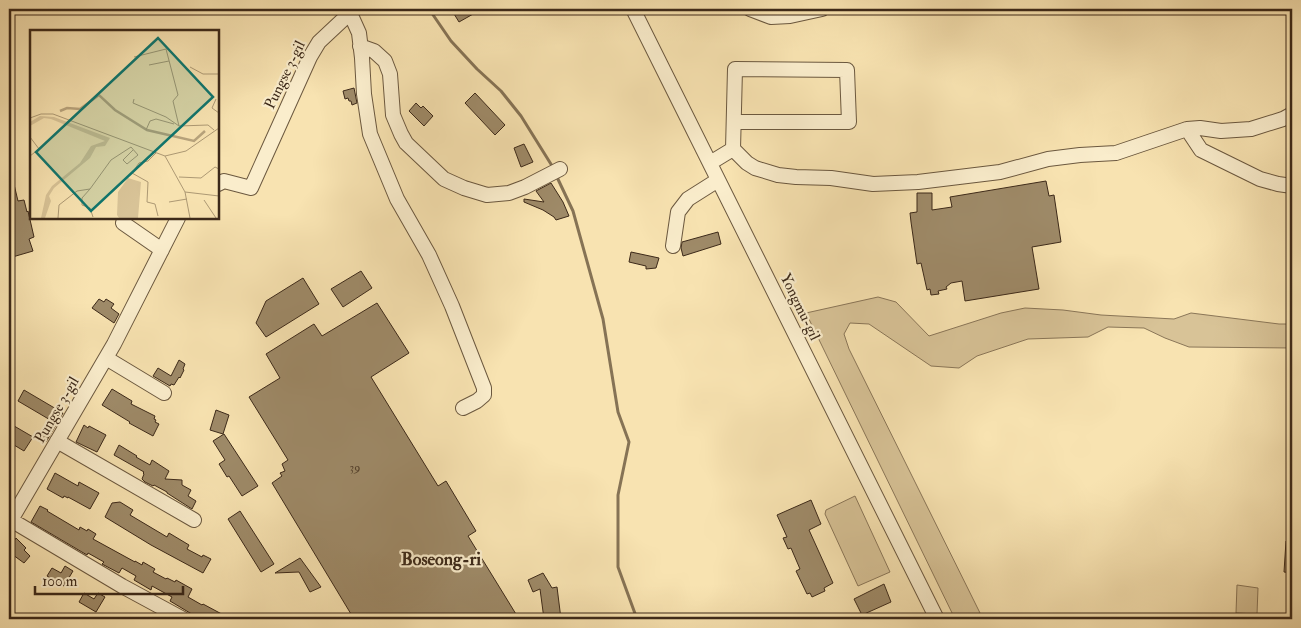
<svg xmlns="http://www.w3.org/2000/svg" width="1301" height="628" viewBox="0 0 1301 628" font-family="'IM FELL Double Pica',serif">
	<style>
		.green { fill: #d8c397; stroke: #8a7658 }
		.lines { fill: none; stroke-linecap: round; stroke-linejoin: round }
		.stream { stroke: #867355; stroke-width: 3 }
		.building { fill: #9e8a68; stroke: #3c2919 }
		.minor-casing { stroke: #6b583f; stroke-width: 16 }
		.path { stroke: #3c2919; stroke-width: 2; stroke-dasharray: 4 2.5; stroke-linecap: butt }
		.minor { stroke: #faedcc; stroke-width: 14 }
		.labels { text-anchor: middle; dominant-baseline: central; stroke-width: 4.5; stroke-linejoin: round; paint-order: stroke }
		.number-label { font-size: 12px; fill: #54412d }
		.street-label { font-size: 15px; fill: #3c2919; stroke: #faedcc }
		.quarter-label { font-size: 18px; font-weight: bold; fill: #3c2919; stroke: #faedcc }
		.inset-river { fill: none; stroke: #b8a47d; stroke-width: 2.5 }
		.inset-road { fill: none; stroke: #ad9974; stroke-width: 1 }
		.view { fill: #0f766e; fill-opacity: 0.15; stroke: #0f766e; stroke-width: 2.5 }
		.inset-edge { fill: none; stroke: #3c2919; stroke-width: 2.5 }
	</style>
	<rect width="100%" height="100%" fill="#f8e3b1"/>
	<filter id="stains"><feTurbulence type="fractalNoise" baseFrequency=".004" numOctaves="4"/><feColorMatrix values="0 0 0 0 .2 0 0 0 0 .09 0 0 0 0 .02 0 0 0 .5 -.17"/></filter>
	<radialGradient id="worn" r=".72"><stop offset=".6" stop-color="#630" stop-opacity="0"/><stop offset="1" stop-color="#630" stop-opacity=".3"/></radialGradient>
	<path class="green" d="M878 297 896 302 929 336 1001 313 1025 308 1063 310 1101 315 1174 319 1191 313 1279 324H1292V348L1189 347 1165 338 1144 328 1108 327 1088 337 1028 339 977 356 959 368 931 366 869 324 850 323 844 334 849 349 983 619H955L806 313Z
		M855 496 890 572 858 586 825 514 826 510Z
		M1237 585 1258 588 1257 614 1236 613Z"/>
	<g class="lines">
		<path class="stream" d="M429 9 451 41 477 69 501 91 521 116 554 169
			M556 175 573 211 603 319 618 412 629 442 618 495V567L637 619"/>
	</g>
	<path class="building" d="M451 9H482L459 22Z
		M354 88 357 103 352 105 351 101H349L348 98 345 99 343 91Z
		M475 93 505 125 495 135 465 103Z
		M416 103 421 108 423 106 433 116 424 126 409 111Z
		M524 144 533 162 521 167 514 148Z
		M9 176H12L18 201 24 200 27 212 28 211 34 237 29 239 33 251 9 258Z
		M1046 181 1049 196 1054 195 1061 242 1032 247 1039 289 965 301 962 281 951 283 946 287 947 289 938 291 939 294 931 295 930 289 927 290 921 263 917 264 911 222 910 213 917 212V193H932V210L952 207 950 197Z
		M551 183 563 202 569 216 556 220 554 217 543 210 524 202V199L544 202 536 191Z
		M718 232 721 244 683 256 681 248 682 242Z
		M631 252 659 258 656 268 646 269V266L629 262Z
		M361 271 372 288 343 307 331 289Z
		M303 278 319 304 266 337 256 323 266 301Z
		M99 299 104 302 106 299 114 304 111 308 119 314 114 323 92 308Z
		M377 303 409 353 371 377 438 486 446 481 476 531 468 536 519 619H354L272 483 282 476 280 473 285 471 282 464 288 460 249 397 280 378 266 354 314 324 322 336Z
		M179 360 185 364 183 369 184 370 180 378 179 377 174 385 171 384 170 386 153 376 158 368 171 376Z
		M112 389 132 401 131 404 155 416 154 419 156 420 155 422 159 424 153 436 129 423 130 422 102 405Z
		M24 390 63 413 46 442 40 438 52 421 18 401Z
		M216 410 229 415 223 434 210 430Z
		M9 423 33 437 24 451 9 442Z
		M84 425 88 428 89 426 106 435 97 452 76 442Z
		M224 434 258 486 242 496 229 476 227 477 219 464 225 460 213 441Z
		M119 445 137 456 136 457 150 465 152 460 169 471 165 479 182 480V485L191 490 188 496 196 501 192 509 167 493V492L154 485 153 486 145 482 142 479 144 474 143 473 144 472 114 455Z
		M55 473 78 486 79 482 99 493 90 509 68 497V498L64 496 63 498 47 489Z
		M811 500 821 524 809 530 833 583 824 588 825 591 812 597 810 593 807 594 796 571 800 569 791 548 788 549 783 538 787 537 777 515Z
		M120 502 133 510 130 515 167 537 169 533 189 545 187 549 202 557 203 555 211 559 203 573 151 545 105 517 112 503Z
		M40 506 48 510 47 511 79 530 80 527 87 531 88 529 96 534 93 539 135 562V561L142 565 143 562 155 569 153 572 166 579 167 578 175 582 176 580 192 589 188 597 202 605 203 604 231 619H200L170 601 172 597 152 586 151 590 134 580 136 576 122 568 119 573 102 564 104 562 88 553 87 555 31 522Z
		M240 511 274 564 261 572 228 519Z
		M9 536 14 541 16 538 26 548 24 550 30 556 24 563 9 552Z
		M1286 541H1292V573L1284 572Z
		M300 558 321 587 310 592 299 572 275 573Z
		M65 566 73 571 64 586 47 576 52 568 61 573Z
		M543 573 552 588 557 587 561 619H544L540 589 533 592 528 580Z
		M884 584 891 602 862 615 854 599Z
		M84 593 94 599 98 593 105 597 96 612 79 602Z"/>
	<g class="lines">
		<defs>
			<path id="minor" d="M633 9 937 619
				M750 9 771 17 790 16 822 9
				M350 13 359 33 362 58 364 94 370 134 397 199 429 255 452 306 484 388V395L477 401 463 408
				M360 46 374 51 385 61 390 74 393 115 401 134 406 143 444 179 464 188 487 195 509 193 525 187 560 169
				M1187 129 1200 128 1221 131 1251 129 1283 119 1292 114
				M733 149 747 163 755 168 778 175 796 177 831 178 873 184 918 182 1000 172 1048 159 1080 155 1116 153 1187 129 1201 150 1260 179 1278 184 1292 186
				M710 163 733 149 735 69 847 70 849 122H734
				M218 184 224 181 251 188 310 57 319 42 350 13 348 9
				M178 218 114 344 11 520 122 586 183 619
				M123 223 162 250
				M673 246 678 212 688 199 718 180
				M106 358 164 393
				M57 441 194 520"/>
		</defs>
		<use href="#minor" class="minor-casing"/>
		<path class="path" d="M900 619 901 614"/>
		<use href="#minor" class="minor"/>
	</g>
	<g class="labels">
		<g class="number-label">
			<text x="355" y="467">39</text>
		</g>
		<g class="street-label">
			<text transform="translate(285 75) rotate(-64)">Pungse 3-gil</text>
			<text transform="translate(800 307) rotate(64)">Yongmu-gil</text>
			<text transform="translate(57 410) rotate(-60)">Pungse 3-gil</text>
		</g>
		<g class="quarter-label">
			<text x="441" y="559">Boseong-ri</text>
		</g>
	</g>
	<g transform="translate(30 30)">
		<rect width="189" height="189" fill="#f8e3b1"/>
		<path d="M10 86 24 87 80 108 75 116 66 117 60 128 24 158 19 166 21 171 15 188H11L16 165 22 156 50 133 61 116 75 111 21 89 14 88 0 96V92ZM98 148 111 152 108 188H89L87 185 88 162Z" fill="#d8c397"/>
		<path class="inset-river" d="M30 81 37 78 50 79 69 65 85 80 117 100 164 111 175 101"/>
		<path class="inset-road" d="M104 27 136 19 148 65 143 71 149 96 178 95 184 100M119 35 139 31M160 37 173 44H189M104 69 103 73 136 87 149 96M186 69 182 78 189 83M0 88 11 84H23L135 126 156 121 189 98M116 100 120 91 126 89 144 94M0 107 9 119 0 126M101 117 108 125 97 134 93 130 103 120M126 123 118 131 109 133 102 143 118 152 117 172 125 174 128 186M135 126 155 162 160 188M149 147 171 148 185 137 189 139M60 159 52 168V175L60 178 63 187M155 162 189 166M174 170 186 188M139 172 157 169M28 188 29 175 47 161 60 159 81 130 101 117"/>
		<path class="view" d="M128 8 183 67 61 181 6 122Z"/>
		<rect width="189" height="189" class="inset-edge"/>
	</g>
	<rect width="1301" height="628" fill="none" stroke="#f8e3b1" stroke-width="30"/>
	<rect x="10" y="10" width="1281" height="608" fill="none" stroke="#3c2919" stroke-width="2.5"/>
	<rect x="15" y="15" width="1271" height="598" fill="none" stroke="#3c2919"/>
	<path d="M35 586v8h148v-8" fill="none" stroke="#3c2919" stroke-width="2.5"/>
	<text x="42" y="586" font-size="15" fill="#3c2919" stroke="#faedcc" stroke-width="4" paint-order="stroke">100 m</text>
	<rect width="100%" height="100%" filter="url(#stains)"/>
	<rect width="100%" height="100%" fill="url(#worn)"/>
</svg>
